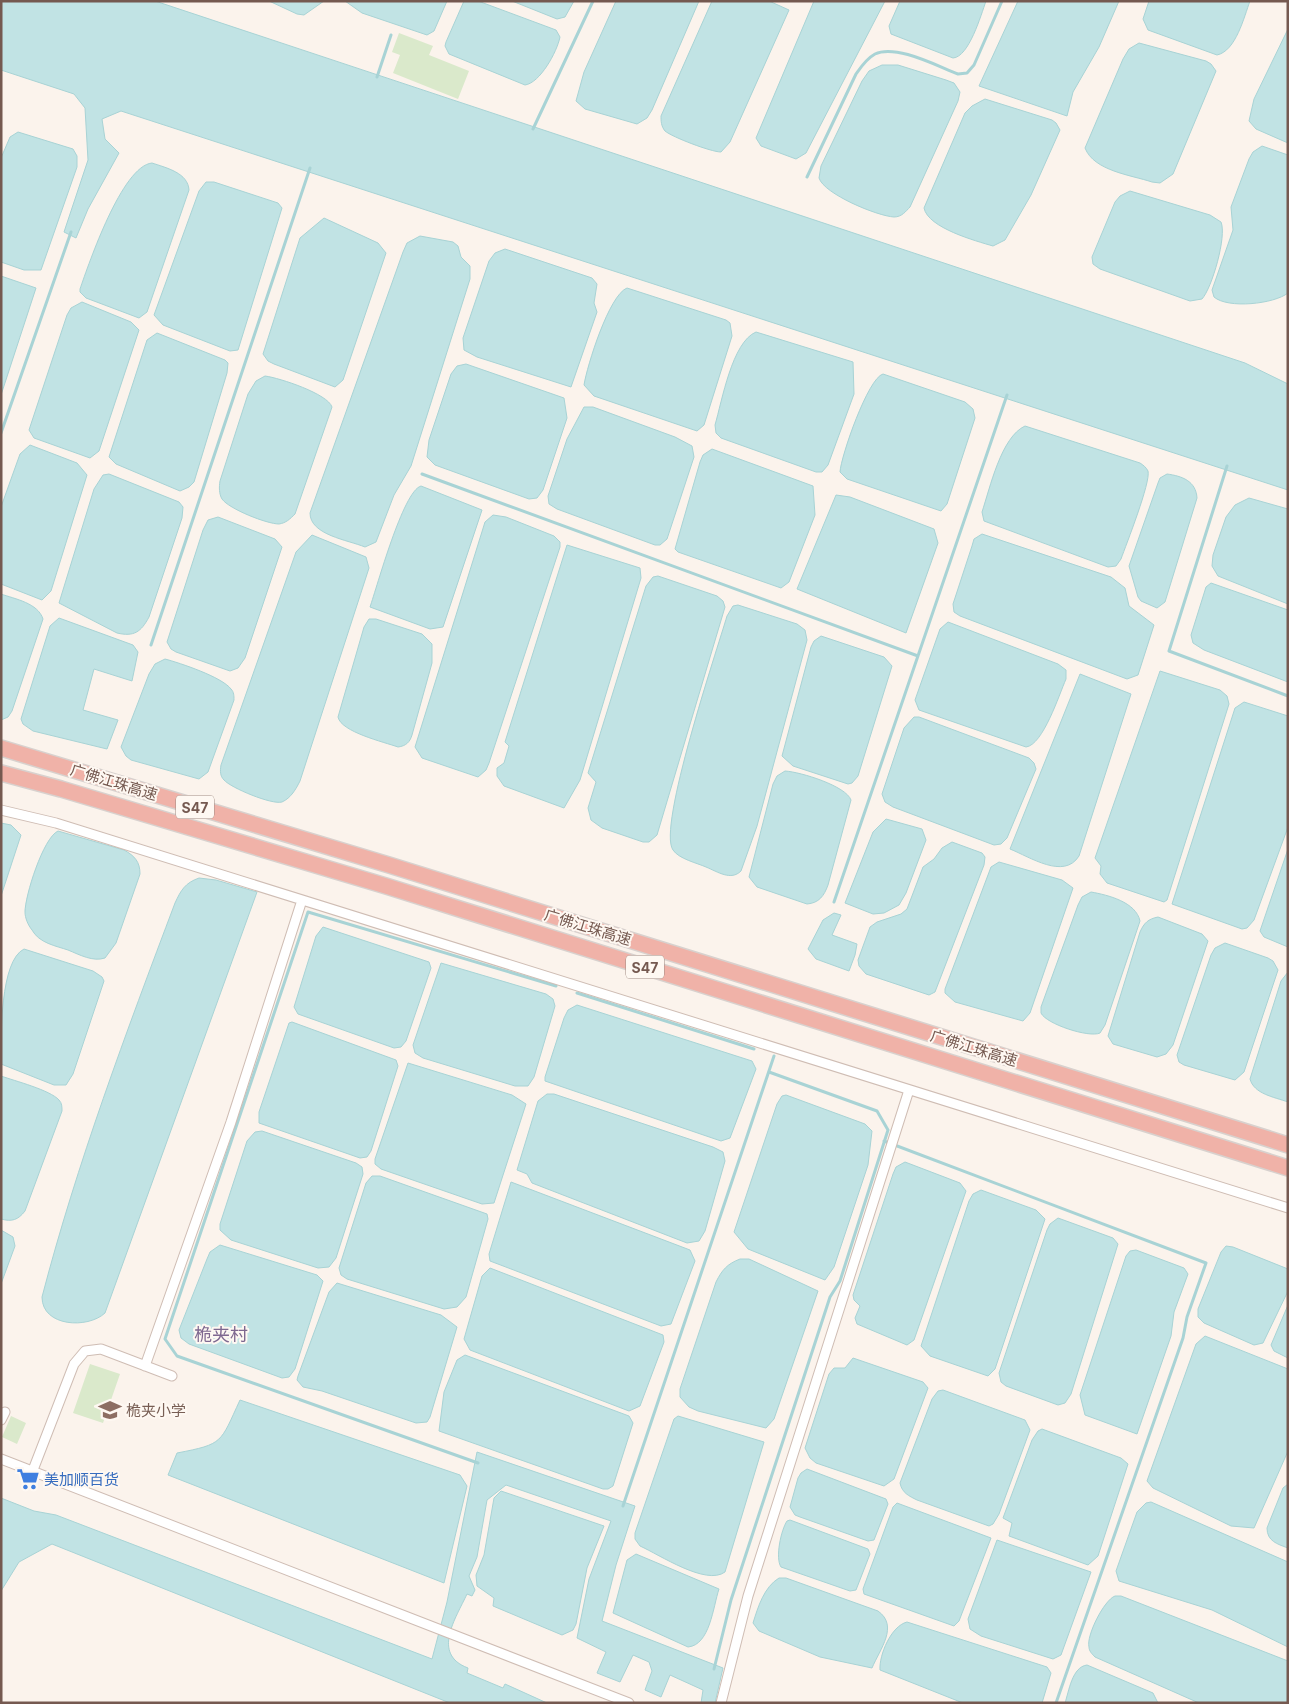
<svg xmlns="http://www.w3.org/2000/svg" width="1289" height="1704" viewBox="0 0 1289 1704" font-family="Inter,'Noto Sans SC',sans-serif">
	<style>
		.green { fill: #dae9cb }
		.water { fill: #c1e3e4; stroke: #a8d3d5 }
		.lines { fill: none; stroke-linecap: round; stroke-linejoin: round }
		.stream { stroke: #a8d3d5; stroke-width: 3 }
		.street-casing { stroke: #cfbdb4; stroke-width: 11 }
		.highway-casing { stroke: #d8d1ce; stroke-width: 18 }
		.street { stroke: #fff; stroke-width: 9 }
		.highway { stroke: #f0b2a8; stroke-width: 15 }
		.labels { text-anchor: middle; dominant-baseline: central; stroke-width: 4; stroke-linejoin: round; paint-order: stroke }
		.shield { fill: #fef8f2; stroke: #9e8981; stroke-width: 1 }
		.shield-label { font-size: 14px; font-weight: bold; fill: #755950 }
		.street-label { font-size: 15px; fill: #755950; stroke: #fef8f2 }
		.education-label { font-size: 15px; fill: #785e54; stroke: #fef8f2; text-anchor: start }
		.shop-label { font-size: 15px; fill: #366cbe; stroke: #fef8f2; text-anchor: start }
		.quarter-label { font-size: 18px; fill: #7e6890; stroke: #fef8f2 }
	</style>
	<rect width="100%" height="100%" fill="#fbf3ec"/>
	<path class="green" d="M399 33 433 46 429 55 469 71 458 99 393 73 400 55 392 52Z
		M90 1364 120 1374 103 1423 73 1413Z
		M11 1416 26 1423 17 1444 2 1437Z"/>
	<path class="water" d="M1 1H155L1245 363 1288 384V490L121 111 102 119 105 139 119 153 88 209 76 238 64 232 88 160 85 108 74 94 1 70Z
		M269 1H324L304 15 297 14Z
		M345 1H447L434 31 427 35 362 13Z
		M464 1H478L556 30 560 37C557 52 540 83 525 85L449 54 445 46 446 42Z
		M512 1H574L565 17 557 19Z
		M616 1H699L652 110 647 118 637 124 585 109 576 101 584 72Z
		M712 1H769L789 10 730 142 721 152C711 152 672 137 665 131 661 126 661 121 661 116Z
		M814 1H885L806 153 796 159 761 146 756 138Z
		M900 1H986C981 15 969 57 953 58L891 34 889 26Z
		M1018 1H1119L1099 47 1073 92 1067 116 979 86Z
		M1149 1H1250C1244 17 1236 51 1217 55L1148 30 1143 19Z
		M1288 29V143L1256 129 1249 121 1254 99Z
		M1139 43 1206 61 1211 64 1216 71 1173 174 1160 183 1152 182C1131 175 1094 171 1085 148L1123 59 1129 49Z
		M882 65H898L946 80 954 83 960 92 958 101 910 207C906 211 902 217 894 217 877 216 824 194 819 178L821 166 862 81 869 71Z
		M985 99 1052 120 1056 123 1060 130 1031 195 1005 240 993 246C976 241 928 228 924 208L965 113 972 106Z
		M18 132 73 149 77 156V167L41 270H24L1 262V158L10 137Z
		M1262 146 1288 155V293C1274 304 1228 309 1214 297L1212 290 1233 230 1231 207 1249 159 1253 152Z
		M152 163C167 168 188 173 189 190L147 312 139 318 86 298 80 292V289C89 263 122 166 152 163Z
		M206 182H214L278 203 282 208 238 350 230 351 163 325 154 315 199 191Z
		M1130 191 1210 215 1221 222C1227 236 1212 288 1202 299L1190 301 1100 269 1093 264 1092 257 1115 202 1120 196Z
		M324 218 378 243 386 253 343 380 335 387 274 364 268 361 263 354 300 238Z
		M420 236 453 242 458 246 461 257 470 266V279L411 466 394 495 376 542 365 547C348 540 310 535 310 513L403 252 407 243Z
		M505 249 592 278 597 284 594 303 597 312 571 387 477 357 464 350 463 338 489 261 495 253Z
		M1 276 36 288 1 395Z
		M627 288 726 320 730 323 732 336 704 425 697 431 594 396 584 385C587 366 609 295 627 288Z
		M82 302 131 322 139 330 99 451 90 458 34 438 29 430 67 315 71 308Z
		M756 332 853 362 854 394 828 465 822 472H816L721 438 716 433 715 425C722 401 732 342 756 332Z
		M157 333 225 360 228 363 227 373 194 482 189 487 180 491 116 464 109 457 147 340Z
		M466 364 564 398 567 418 543 490 537 498 529 499 435 465 427 457 429 440 451 374 457 366Z
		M883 374 965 402 973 409 975 418 947 504 941 511 847 479 840 472C841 456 868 378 883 374Z
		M265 376C280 378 328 394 332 407L295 514C290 519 286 523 279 524 267 524 229 509 222 499 219 494 219 487 220 481L248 394 256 381Z
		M584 407H593L675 437 692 446 694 457 667 539 660 545H655L557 509 549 504 548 496 567 439Z
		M1025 426 1140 463C1143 465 1146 467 1148 471 1151 482 1126 545 1121 559L1116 566 1108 567 984 521 982 512C990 488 1001 437 1025 426Z
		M30 445 77 463 87 475 51 591 42 600 1 584V507L20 454Z
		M712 449 813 486 815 515 789 582 781 588 678 552 675 549 700 462 703 455Z
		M109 474 179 502 183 507 182 518 149 617C141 632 134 637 117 633L59 603 94 489 103 475Z
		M1167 474C1182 476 1196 481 1197 498L1165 602 1157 608 1141 601 1138 597 1129 566 1158 483 1160 478Z
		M421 486 482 510 443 627 430 629 370 607C377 587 403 491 421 486Z
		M836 495 850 497 934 529 938 543 906 633 797 589Z
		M1249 498 1288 509V604L1218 576 1212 566 1213 555 1226 517 1235 505Z
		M493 515 506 517 554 536 560 542V547L489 763 486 770 478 777 422 758 415 747 485 522Z
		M218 517 275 539 282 547 245 658 238 668 230 671 176 652 171 649 167 642 203 530 208 520Z
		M982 534 1111 577 1125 588 1129 606 1154 625 1138 675 1127 679 960 616 954 612 953 604 972 546 974 539Z
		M312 535 366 557 369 568 300 781C296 789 291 798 282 802 272 805 231 788 224 780 220 776 220 771 221 765L296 552Z
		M567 545 640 568 641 578 580 780 564 808 504 786 497 776V768L504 763 509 746 505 742Z
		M658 576 717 596 723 601 725 607 657 835 649 842H643L602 828 591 820 588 808 596 782 588 773 646 586 653 577Z
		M1211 583 1288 610V682L1204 650 1193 643 1191 635 1206 587Z
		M1 594C15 599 38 603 43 619L12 711 8 717 1 720Z
		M738 605 797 624 805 630 807 640 757 826 741 871C731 881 718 872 706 867 697 863 679 859 673 850 657 828 717 650 727 616L733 606Z
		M59 618 133 645 138 652 132 681 94 669 83 710 118 720 107 749 33 731 23 724 21 719 50 626Z
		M369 619H376L422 634 432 644V663L412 735C410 742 406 746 398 747 384 742 341 732 338 717L364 627Z
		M948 622 1058 664 1066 670V679C1059 695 1043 745 1026 747L919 710 915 700 940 629Z
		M821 636 884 657 892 666 858 776 852 783 848 784 793 766 782 756 811 647 814 641Z
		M165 659C180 663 222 677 231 689 234 692 234 696 234 700L208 772 199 779 131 760 126 756 121 747 149 674 155 664Z
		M1160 671 1220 690 1227 696 1229 704 1167 900 1164 902 1107 883 1100 874 1101 866 1095 858Z
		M1080 674 1131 694 1079 856C1064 880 1030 857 1010 849Z
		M1244 702 1288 716V827L1254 920 1247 928 1242 929 1172 904 1235 708Z
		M914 717H919L1029 758 1034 763 1036 769 1007 838 1001 844 994 845 893 807 885 802 882 794 904 728Z
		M785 771C801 772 846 786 851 800L828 885C824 896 819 903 807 904L757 887 749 877 773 784 777 776Z
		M886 819 922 829 926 840 906 893 899 905 884 913 873 914 845 903 873 832Z
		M1 823 11 825 21 835 1 896Z
		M58 831 124 850C135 856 140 862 140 874L116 943 105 958C93 962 80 955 68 950 56 946 39 943 32 930 28 925 25 918 25 912 25 896 43 838 58 831Z
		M952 842 982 853 985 857 984 865 935 992 929 995 866 974 859 966 858 960 870 927 877 922 901 914 907 909 923 867 934 859 942 848Z
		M1288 849V947L1264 937 1260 931Z
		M999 862 1062 880 1073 888 1030 1013 1023 1021 955 1002 945 993V989L991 867Z
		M199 878 216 880 257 892 105 1313C88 1329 42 1327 42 1297 77 1163 126 1033 175 903 181 890 185 883 199 878Z
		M1091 892C1108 895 1136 902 1140 921L1105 1025 1100 1033C1089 1038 1046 1024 1041 1013V1007L1078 905 1082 897Z
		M834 913 841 915 832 935 857 944 855 955 849 971 816 959 808 949 823 920Z
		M1158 917 1202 934 1208 941 1173 1045 1166 1054 1157 1057 1113 1044 1108 1036 1140 932C1144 923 1148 919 1158 917Z
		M323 927 429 962 431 968 406 1041 401 1047 394 1048 298 1014 294 1007 316 936Z
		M1225 943 1268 958 1273 961 1278 970 1244 1072 1235 1080 1184 1065 1179 1062 1177 1055 1211 955 1215 948Z
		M24 949 93 971 102 977 104 981 73 1074 66 1085H54L1 1064C1 1035 0 961 24 949Z
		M441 963 546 994 553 999 555 1006 534 1077 528 1086H515L423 1058 415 1053 413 1045Z
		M1288 972V1102C1274 1097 1254 1094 1250 1079L1281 981Z
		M577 1005 752 1061 756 1069 730 1138 721 1141 545 1081V1077L564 1018 568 1010Z
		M292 1022 396 1060 398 1066 371 1151 367 1157 360 1158 259 1123V1112L289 1023Z
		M408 1063 512 1095 526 1104 494 1203 482 1204 381 1169 375 1164V1159Z
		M1 1076C15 1081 50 1090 59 1100 62 1103 62 1107 62 1111L25 1211C18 1220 12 1222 1 1219Z
		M547 1094H554L713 1147 723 1152 725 1161 705 1231 699 1241 687 1243 532 1183 527 1174 517 1170 538 1101Z
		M786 1095 865 1124 872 1131 868 1165 834 1267 825 1280 748 1249 734 1232 777 1104 782 1096Z
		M262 1131 356 1163 362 1167 363 1174 336 1258 329 1267 318 1268 231 1240 220 1230V1224L247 1141 255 1132Z
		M905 1162 960 1183 966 1191 914 1340 907 1345 857 1324 855 1318 860 1306 854 1300 853 1295 893 1174 896 1167Z
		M372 1176H380L487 1214 488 1219 466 1297 457 1307 444 1309 347 1279 341 1275 339 1268 366 1183Z
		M511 1182 690 1250 695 1261 671 1324 661 1326 490 1261 489 1254Z
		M981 1190 1036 1210 1045 1219 995 1369 988 1376 930 1356 921 1346 969 1201 973 1194Z
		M1058 1218 1113 1238 1118 1244 1071 1394 1065 1403 1058 1405 1006 1386 1001 1382 999 1373 1047 1230 1050 1224Z
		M1 1230 13 1237 15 1246 1 1284Z
		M220 1245 317 1275 323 1281 295 1369 289 1377 282 1378 189 1344 181 1338 179 1330 207 1259 210 1252Z
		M1226 1246 1233 1247 1288 1269V1291L1263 1343 1254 1345 1204 1323 1198 1317V1309L1221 1252Z
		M1136 1250 1184 1268 1188 1274 1174 1312 1171 1336 1137 1434 1085 1415 1080 1395 1126 1256 1130 1251Z
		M740 1259H749L818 1291 774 1419 766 1428 698 1411 689 1407 680 1397V1389L716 1282C722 1270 727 1264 740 1259Z
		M490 1268 663 1335 664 1342 640 1406 629 1411 470 1350 464 1339 482 1276Z
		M337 1283 441 1315 457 1327 430 1417 427 1422 416 1423 322 1391 303 1387 297 1380 298 1376 329 1292Z
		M1288 1305V1358L1274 1351 1271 1345Z
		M1205 1336 1288 1369V1451L1254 1528 1231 1526 1153 1488 1147 1481 1196 1344Z
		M465 1355 629 1416 633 1423 613 1486 608 1489H603L439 1431 444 1392 457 1360Z
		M853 1358 923 1382 928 1388 894 1479 884 1486 816 1463 810 1458 805 1448 829 1374 834 1368H845Z
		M943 1390 1025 1420 1030 1430 999 1514 993 1524 989 1526 917 1500C909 1496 902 1493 900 1483L932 1399 938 1391Z
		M240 1400 460 1475 467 1486 444 1583 168 1475 177 1453C224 1444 220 1443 240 1400Z
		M678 1416 764 1442 725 1572C706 1586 660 1555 640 1546L635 1539V1533L674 1419Z
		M1042 1429 1121 1458 1128 1464 1098 1556 1088 1565 1009 1536 1012 1523 1003 1518 1032 1440 1038 1431Z
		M477 1452 635 1506 616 1565 602 1621 723 1668 715 1703H701L703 1690 670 1675 661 1697 645 1690 652 1671 649 1662 633 1655 620 1682 597 1673 606 1652 577 1638 589 1579 611 1521 506 1485 487 1500 477 1557 469 1576 475 1590 472 1596 467 1594C456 1618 431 1654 468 1668L467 1673 503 1688 505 1684 547 1703H450L52 1544 19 1562 1 1591V1498L34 1511 56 1515 432 1659 447 1602Z
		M807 1469 886 1499 888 1504 874 1540 868 1541 800 1517 795 1515 790 1507 798 1478 801 1473Z
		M1288 1484V1548C1277 1544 1267 1541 1267 1528L1283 1488Z
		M501 1491 604 1526 587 1568 576 1624 573 1630 562 1635 493 1606 494 1598 477 1586 476 1575 484 1555 494 1498Z
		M1151 1502 1288 1562V1647L1212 1610 1119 1581 1116 1571 1137 1512 1146 1503Z
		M897 1503 991 1538 959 1621 954 1626 864 1594 863 1589 893 1507Z
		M790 1520 868 1549 870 1554 856 1590 850 1591 781 1567C775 1558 781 1530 787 1521Z
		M997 1540 1091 1572 1061 1655 1053 1659 981 1636 970 1629 968 1619Z
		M636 1554 719 1589C713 1607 710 1645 688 1647L613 1613 627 1560Z
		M779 1578H786L878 1611C899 1626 880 1649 872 1668L820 1657 759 1631 753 1623C758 1607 764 1587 779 1578Z
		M1115 1596H1121L1288 1661V1703H1199L1095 1657C1092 1654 1089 1651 1089 1647 1086 1636 1104 1600 1115 1596Z
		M907 1622 1047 1667 1051 1673 1042 1703H963L880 1670C879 1655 891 1626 907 1622Z
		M1087 1665 1153 1693 1158 1703H1065C1069 1691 1072 1667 1087 1665Z"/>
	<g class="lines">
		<path class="stream" d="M377 77 391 35
			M533 129 593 1
			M807 177 856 74C861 67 866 59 875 54 896 44 937 66 958 74L967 73 974 65 1002 1
			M1 433 71 232
			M1227 466 1169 651 1288 696
			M422 474 918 656
			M151 645 310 168
			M834 902 1007 395
			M577 993 754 1049
			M884 1141 1206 1263 1187 1317 1183 1338 1056 1703
			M478 1463 177 1356 165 1339 308 912 556 986
			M623 1506 774 1056
			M714 1669 731 1600 830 1297 840 1281 888 1130 877 1111 769 1072"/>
		<defs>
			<path id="street" d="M1 810 56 823 1288 1208
				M145 1366 231 1122 302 900
				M1 1420 5 1412
				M1 1459 629 1703
				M33 1470 74 1364 85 1351 101 1349 172 1376
				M721 1703 748 1596 909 1090"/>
			<path id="highway" d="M1 748 389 865 1288 1145
				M1 773 61 789 386 886 1288 1168"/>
		</defs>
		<use href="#street" class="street-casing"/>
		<use href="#highway" class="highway-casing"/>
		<use href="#street" class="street"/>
		<use href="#highway" class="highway"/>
	</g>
	<defs>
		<symbol id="school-bare" viewBox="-9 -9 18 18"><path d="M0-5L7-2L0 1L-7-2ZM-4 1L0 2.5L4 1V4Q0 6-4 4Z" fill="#8d6e63" stroke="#fef8f2" stroke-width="2.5" paint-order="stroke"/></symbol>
		<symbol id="supermarket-bare" viewBox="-9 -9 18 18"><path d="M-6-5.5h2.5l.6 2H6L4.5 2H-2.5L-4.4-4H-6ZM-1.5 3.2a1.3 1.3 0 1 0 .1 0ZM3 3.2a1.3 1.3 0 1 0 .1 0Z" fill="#3f7fe0" stroke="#fef8f2" stroke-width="2.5" paint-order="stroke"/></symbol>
	</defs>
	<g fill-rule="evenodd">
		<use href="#school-bare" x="94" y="1394" width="32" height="32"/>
		<use href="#supermarket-bare" x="12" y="1463" width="32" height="32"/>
	</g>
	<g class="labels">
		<g class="shield">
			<rect x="176" y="795.5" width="38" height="23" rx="4"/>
			<rect x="626" y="955.5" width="38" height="23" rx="4"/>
		</g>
		<g class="shield-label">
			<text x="195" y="807">S47</text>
			<text x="645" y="967">S47</text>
		</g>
		<g class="street-label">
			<text transform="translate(114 782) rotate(17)">广佛江珠高速</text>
			<text transform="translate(588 927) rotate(17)">广佛江珠高速</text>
			<text transform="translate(974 1048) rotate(17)">广佛江珠高速</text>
		</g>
		<g class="education-label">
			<text x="126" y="1410">桅夹小学</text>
		</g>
		<g class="shop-label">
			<text x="44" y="1479">美加顺百货</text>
		</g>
		<g class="quarter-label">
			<text x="221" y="1334">桅夹村</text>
		</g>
	</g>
	<rect width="1289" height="1704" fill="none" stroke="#755950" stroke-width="5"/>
</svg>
